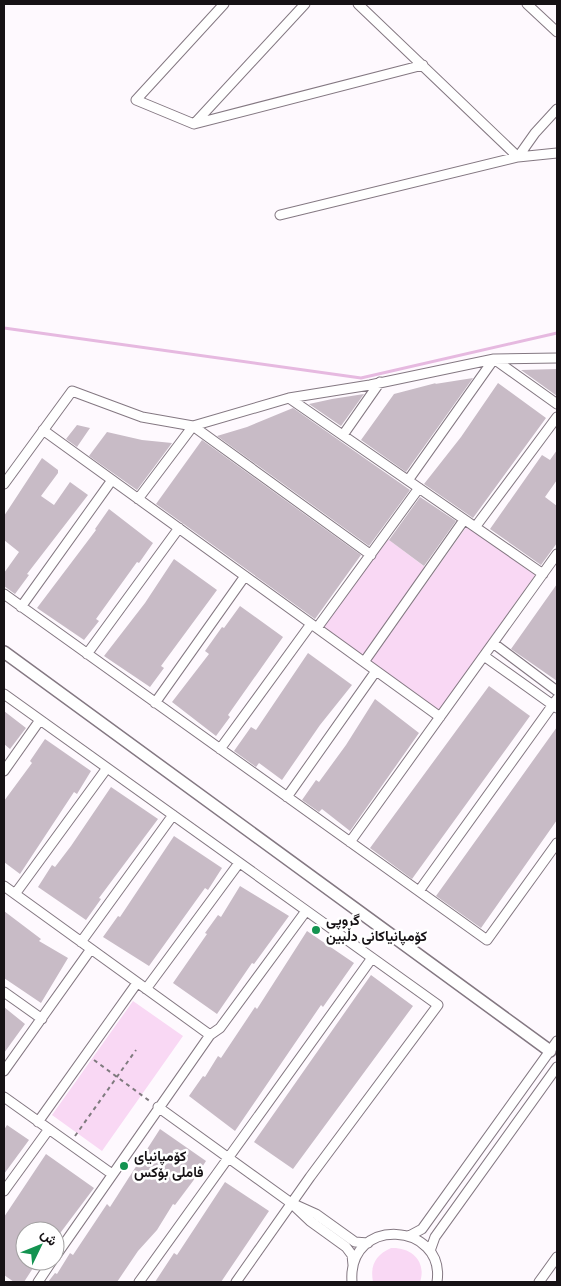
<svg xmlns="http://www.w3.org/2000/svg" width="561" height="1286" viewBox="0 0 561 1286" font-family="Georgia,Vazirmatn,serif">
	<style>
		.green { fill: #f9d8f4 }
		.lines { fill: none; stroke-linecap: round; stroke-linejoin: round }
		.stream { stroke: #e6b9e0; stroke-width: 3 }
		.building { fill: #c8bbc6 }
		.street-casing { stroke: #847882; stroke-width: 11 }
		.secondary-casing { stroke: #847882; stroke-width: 14 }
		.path { stroke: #7f7a7e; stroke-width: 2; stroke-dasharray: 4 4; stroke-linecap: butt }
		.street { stroke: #fff; stroke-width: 9 }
		.secondary { stroke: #fff; stroke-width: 11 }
		.poi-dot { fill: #139350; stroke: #fff; stroke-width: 2 }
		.labels { text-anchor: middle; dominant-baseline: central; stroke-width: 5; stroke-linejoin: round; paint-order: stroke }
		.poi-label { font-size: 14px; font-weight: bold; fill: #161215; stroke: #fff; text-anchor: start }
	</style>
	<rect width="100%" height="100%" fill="#fef9fe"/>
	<path class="green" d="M467 526 535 575 439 710 371 661Z
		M388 539 425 567 363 655 324 627Z
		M133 1001 183 1036 102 1151 52 1115Z
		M391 1248C411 1247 427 1261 420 1282H373C370 1266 375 1255 391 1248Z"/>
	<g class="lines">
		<path class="stream" d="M4 328 361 378 557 333"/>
	</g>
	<path class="building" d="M557 369V396L521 370Z
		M473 378 406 472 361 440 394 394 436 383 435 384Z
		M498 383 546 418 473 518 424 484 461 437Z
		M364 394 341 426 309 404 332 399Z
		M293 408 410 490 369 546 217 436 247 427Z
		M77 425 90 428 77 447 66 439Z
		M107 432 142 440 172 443 137 490 89 456Z
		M202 440 361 555 315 619 156 504Z
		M557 450V480L545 497 557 506V543L541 565 490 529 542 455 550 460Z
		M42 458 58 470V473L41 496 54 505 70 482 88 495 27 574 29 575 15 594 4 586V573L19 552 4 540V516Z
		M420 497 456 521 424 566 389 540Z
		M109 509 153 543 139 563 137 562 96 619 99 621 84 640 37 608 96 530 95 529Z
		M174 559 217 590 161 666 164 668 150 687 104 656 145 603Z
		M557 584V681L511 649Z
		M240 606 283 637 228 715 230 717 216 736 172 702 209 654 205 651 222 627 224 628Z
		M308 653 352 685 320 725 282 780 259 763 256 767 234 751 251 727 256 730Z
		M489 686 530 716 412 879 370 848Z
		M375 699 419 733 350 831 322 809 319 812 302 800 316 780 319 782 346 745Z
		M4 711 26 728 10 749 4 744Z
		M557 727V820L481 928 436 896Z
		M45 739 91 771 77 794 74 792 20 874 4 862V801L32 763 30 761Z
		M111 787 158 819 99 898 101 899 86 920 38 887 52 865 55 867 71 846Z
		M174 836 222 868 208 890 205 888 149 966 103 937 118 916 120 917Z
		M240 886 289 916 254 964 252 963 217 1014 173 983 207 934 205 933 218 915 221 917Z
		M4 911 41 939 39 941 68 958 41 1003 4 978Z
		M307 931 354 963 323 1007 321 1005 235 1131 189 1096 203 1076 205 1077 218 1056 221 1058 255 1007 257 1009Z
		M371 975 413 1006 293 1169 254 1142Z
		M4 1007 25 1024 4 1053Z
		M7 1125 29 1140 4 1174V1130Z
		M160 1129 206 1161 193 1181 175 1205 173 1204 157 1230 138 1251 117 1282H48L55 1273 57 1274 70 1253 73 1255 107 1204 110 1207Z
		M46 1154 94 1188 55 1240V1231H25V1261L35 1265 24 1282H14L4 1275V1217Z
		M225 1182 269 1211 221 1282H155L174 1253 177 1255Z"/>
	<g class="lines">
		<defs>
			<path id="street" d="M305 4 194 124 423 65
				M358 4 518 157 535 133 557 109
				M527 4 557 32
				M194 124 136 100 224 4
				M280 215 518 157 557 153
				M289 398 543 574
				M43 430 440 717
				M343 435 380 382
				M409 479 494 359 557 404
				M4 484 72 391 142 417 193 426 289 398 370 385 494 359 557 358
				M138 499 193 426 371 555
				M476 526 557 417
				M4 594 487 940 557 843
				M21 607 112 480
				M317 628 419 488
				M493 643 557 691
				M87 654 179 528
				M484 656 557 708
				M364 662 464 520
				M4 694 438 1005 310 1177 236 1282
				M155 703 245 576
				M220 749 311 624
				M4 771 40 720
				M287 797 376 671
				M350 842 557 554
				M4 886 210 1035
				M419 891 557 699
				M15 894 107 768
				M81 942 173 815
				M146 989 239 863
				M4 992 42 1019
				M4 1071 91 949
				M4 1097 112 1174
				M158 1107 291 1203 310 1221 346 1247 352 1255 353 1265
				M38 1122 137 983
				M4 1191 49 1129
				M296 1205 316 1214 355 1242 368 1243
				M409 1236 422 1229 557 1041
				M430 1251 435 1237 557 1067
				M55 1257 210 1035 220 1028 306 911
				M38 1282 52 1261
				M139 1282 372 958
				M352 1282C347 1215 446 1222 437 1282
				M539 1282 557 1257"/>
			<path id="secondary" d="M4 652 550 1051"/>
		</defs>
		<use href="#street" class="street-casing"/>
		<use href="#secondary" class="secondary-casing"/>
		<path class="path" d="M94 1060 151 1102
			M75 1136 136 1050"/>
		<use href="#street" class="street"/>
		<use href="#secondary" class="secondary"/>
	</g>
	<g class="poi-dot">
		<circle cx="316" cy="930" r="5"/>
		<circle cx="124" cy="1166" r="5"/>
	</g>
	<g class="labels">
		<g class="poi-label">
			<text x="326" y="922">گروپی<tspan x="326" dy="16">کۆمپانیاکانی دڵبین</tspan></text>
			<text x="134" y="1158">کۆمپانیای<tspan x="134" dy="16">فاملی بۆکس</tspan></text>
		</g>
	</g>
	<rect width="561" height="1286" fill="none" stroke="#161215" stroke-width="10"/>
	<g transform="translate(40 1246) rotate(47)"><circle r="24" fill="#ffffff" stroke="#a2a0a1"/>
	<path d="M0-4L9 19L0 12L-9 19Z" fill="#139350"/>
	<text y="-8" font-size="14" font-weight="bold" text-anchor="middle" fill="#161215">ش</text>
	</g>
</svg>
